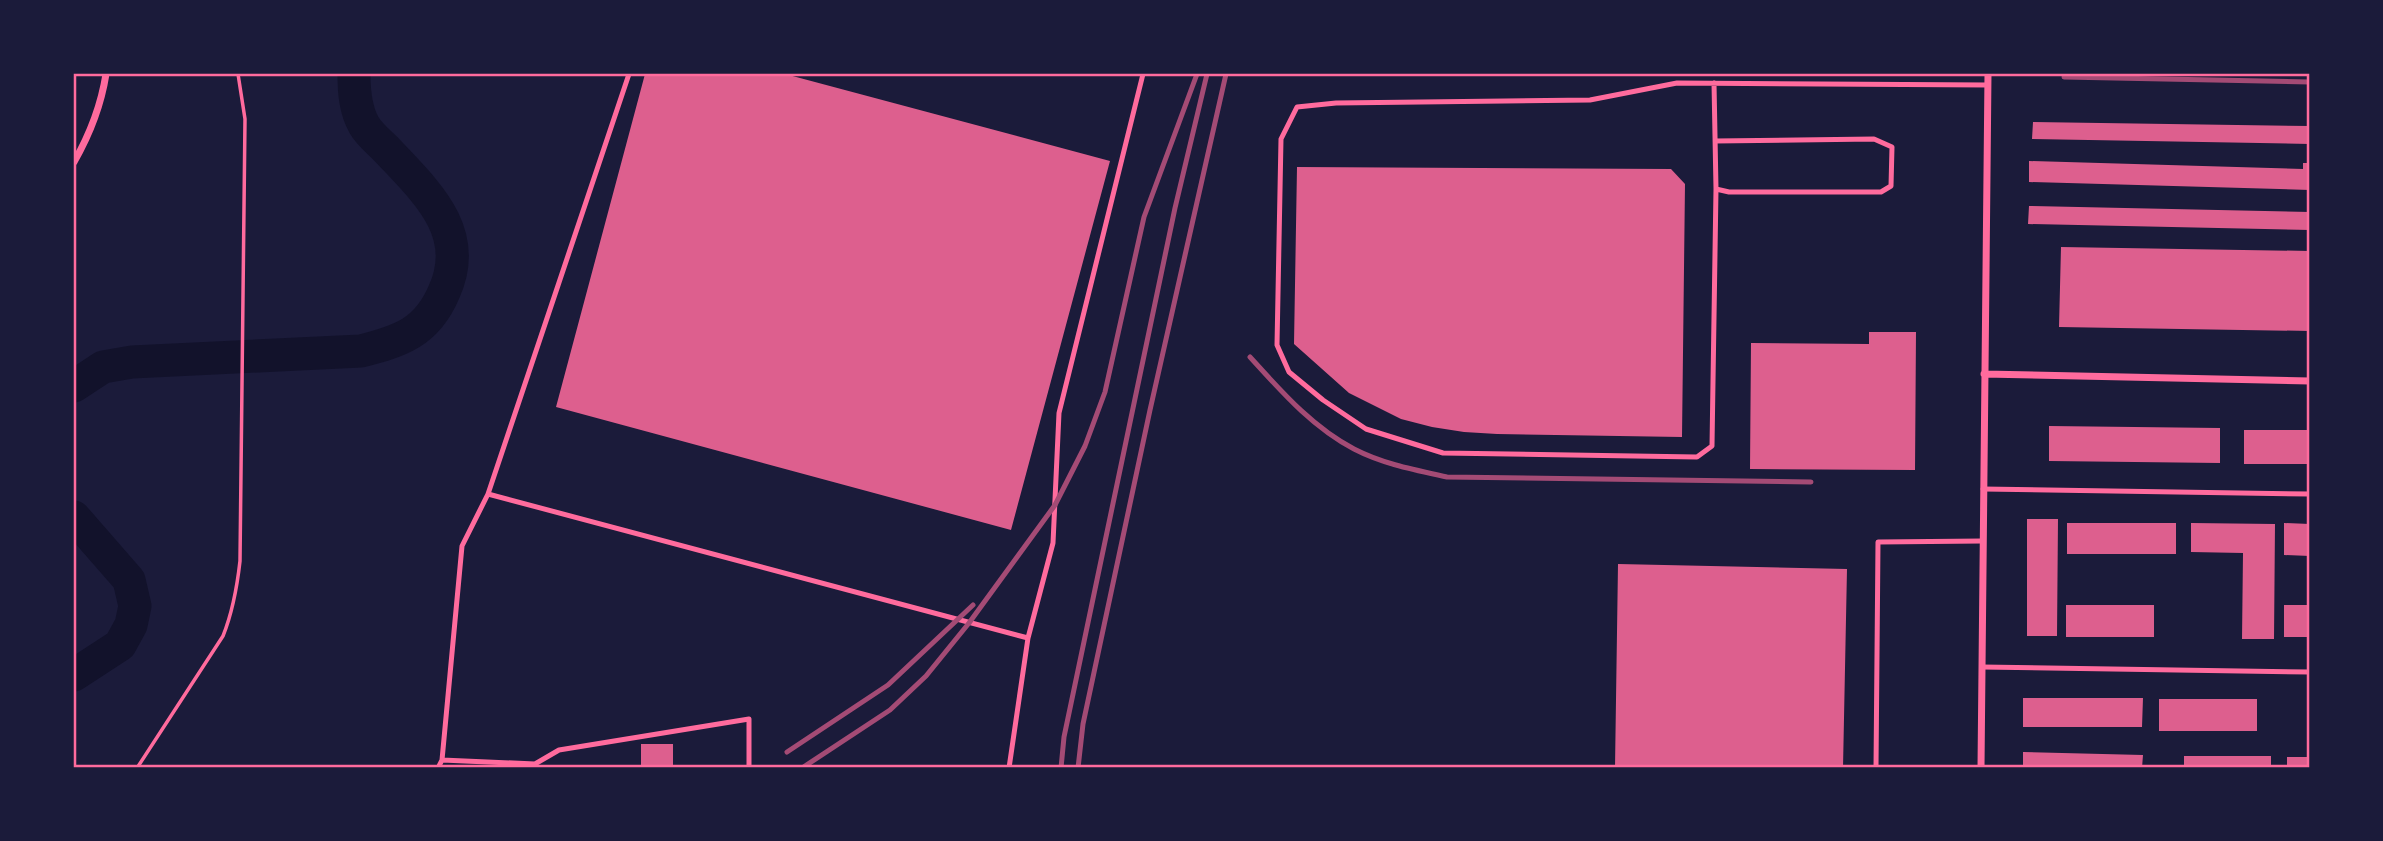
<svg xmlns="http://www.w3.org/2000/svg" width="2383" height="841" viewBox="0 0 2383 841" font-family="'Public Sans',sans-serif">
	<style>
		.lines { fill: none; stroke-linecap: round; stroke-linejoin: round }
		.river { stroke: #12122b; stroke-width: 33 }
		.building { fill: #dd5f8e }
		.path { stroke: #ff6b9d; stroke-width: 3.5 }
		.service { stroke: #ff6b9d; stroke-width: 5 }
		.minor { stroke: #ff6b9d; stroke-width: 7 }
		.rail { stroke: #a44b75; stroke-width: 5 }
		.neatline { fill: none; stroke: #ff6b9d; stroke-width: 2.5 }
	</style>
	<rect width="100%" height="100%" fill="#1b1b3a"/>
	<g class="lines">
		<path class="river" d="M74 386 103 367 132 362 361 351C401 341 427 332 444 292 472 231 424 190 386 149 379 142 369 134 364 125 355 109 354 91 354 74
			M74 517 129 580 135 606 131 625 120 645 74 675"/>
	</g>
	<path class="building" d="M645 74H785L1110 161 1011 530 556 407Z
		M2033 122 2310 126V144L2032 139Z
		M2029 161 2303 169V163H2310V190L2029 182Z
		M1297 167 1671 169 1685 184 1682 437 1497 434 1464 432 1432 427 1401 419 1349 393 1294 344Z
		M2029 206 2310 212V230L2028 224Z
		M2061 247 2310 251V331L2059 327Z
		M1869 332H1916L1915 470 1750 469 1751 343 1869 344Z
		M2049 426 2220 428V463L2049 461Z
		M2244 430H2310V464H2244Z
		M2027 519H2058L2057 636H2027Z
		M2067 523H2176V554H2067Z
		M2191 523 2275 524 2274 639H2242L2243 553 2191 552Z
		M2284 523 2310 524V556L2284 555Z
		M1618 564 1847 569 1843 768H1615Z
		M2066 605H2154V637H2066Z
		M2284 605H2310V637H2284Z
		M2023 698H2143L2142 727H2023Z
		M2159 699H2257V731H2159Z
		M641 744H673V768H641Z
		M2023 752 2143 755 2142 768H2023Z
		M2184 756H2271V768H2184Z
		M2287 757H2310V768H2287Z"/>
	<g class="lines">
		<path class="path" d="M137 768 223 636C233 611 237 588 240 561L245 119 238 74"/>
		<path class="service" d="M1714 83 1716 189 1729 192H1881L1891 186 1892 147 1874 139 1715 141
			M1716 189 1712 446 1697 457 1443 453 1366 429 1323 400 1289 372 1277 345 1281 139 1297 107 1336 103 1590 100 1677 83 1988 85
			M1983 489 2310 494
			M488 494 629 74
			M1028 638 1053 543 1059 413 1143 74
			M1982 667 2310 672
			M442 760 462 546 488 494 1028 638 1009 768
			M438 768 442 760 535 764 559 750 749 719V768
			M1876 768 1878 542 1982 541"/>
		<path class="minor" d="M74 162C90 134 101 106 106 74
			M1984 374 2310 381
			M1981 768 1988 74"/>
		<path class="rail" d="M2064 77 2310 82
			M1250 357C1281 391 1312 427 1354 449 1383 464 1415 470 1447 477L1811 482
			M787 752 888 685 973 605
			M802 768 890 710 926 676 969 623 1055 505 1085 446 1105 392 1144 217 1197 74
			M1061 768 1064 737 1175 208 1207 74
			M1078 768 1083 724 1150 410 1226 74"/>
	</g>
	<rect width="2383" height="841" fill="none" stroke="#1b1b3a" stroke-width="150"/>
	<rect x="75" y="75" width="2233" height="691" class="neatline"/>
</svg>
